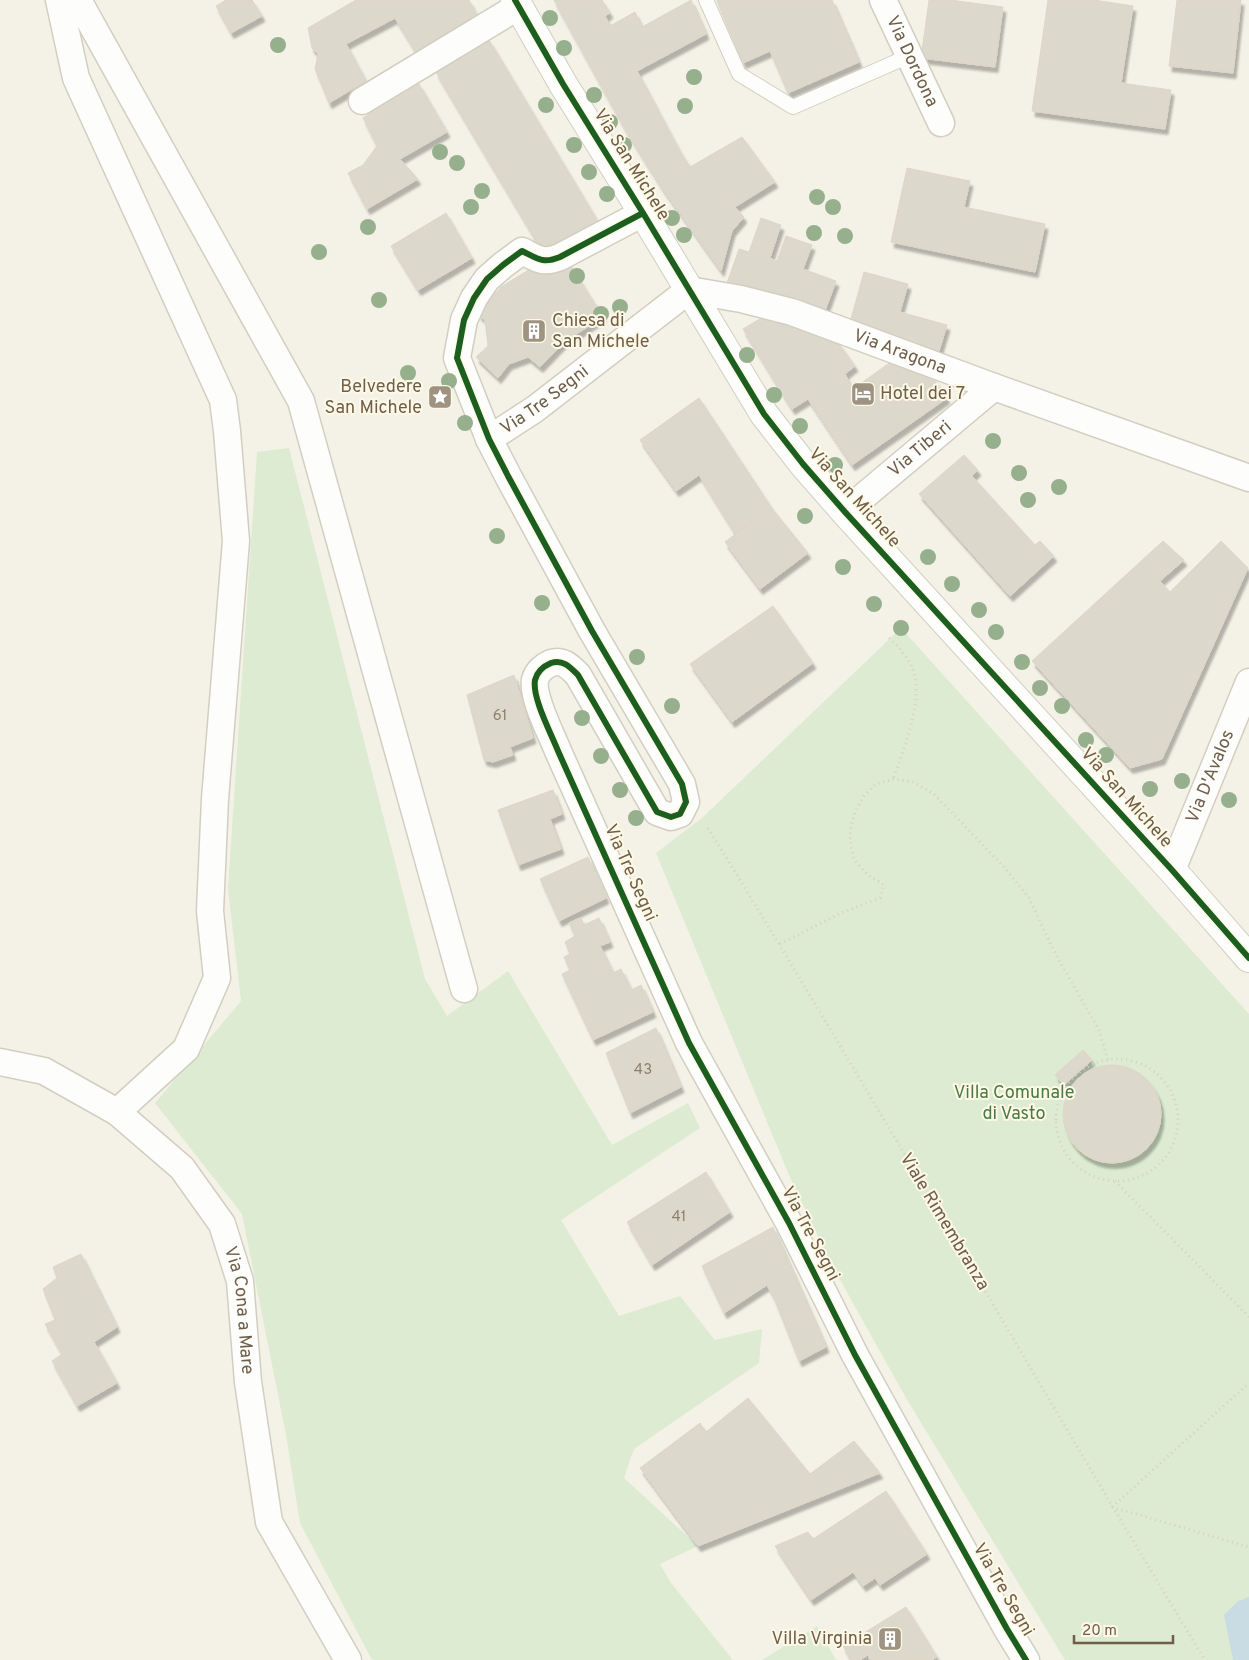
<svg xmlns="http://www.w3.org/2000/svg" width="1249" height="1660" viewBox="0 0 1249 1660" font-family="Overpass,sans-serif">
	<style>
		.green { fill: #dcebd1 }
		.water { fill: #c9dce3 }
		.building { fill: #ddd8cc; stroke: #ddd6c9; filter: url(#shadow) }
		.lines { fill: none; stroke-linecap: round; stroke-linejoin: round }
		.service-casing { stroke: #d3cec2; stroke-width: 16 }
		.minor-casing { stroke: #d3cec2; stroke-width: 29 }
		.tertiary-casing { stroke: #d3cec2; stroke-width: 30 }
		.path { stroke: #d6d0c9; stroke-width: 3; stroke-dasharray: 1 4; stroke-linecap: butt }
		.service { stroke: #fdfdfb; stroke-width: 14 }
		.minor { stroke: #fdfdfb; stroke-width: 26 }
		.tertiary { stroke: #fdfdfb; stroke-width: 28 }
		.cycleway-casing { stroke: #fef9e6; stroke-width: 9 }
		.cycleway { stroke: #1b5e20; stroke-width: 6 }
		.tree { fill: #96b08d }
		.labels { text-anchor: middle; dominant-baseline: central; stroke-width: 4; stroke-linejoin: round; paint-order: stroke }
		.number-label { font-size: 15px; fill: #8d7f6c }
		.street-label { font-size: 18px; fill: #6f5e49; stroke: #fef9e6 }
		.poi-label { font-size: 18px; fill: #6f5e49; stroke: #fef9e6; text-anchor: start }
		.park-label { font-size: 18px; fill: #4a7a45; stroke: #fef9e6 }
	</style>
	<defs>
		<filter id="shadow"><feDropShadow dx="3" dy="5.5" stdDeviation="1" flood-color="#0004"/></filter>
	</defs>
	<rect width="100%" height="100%" fill="#f4f2e6"/>
	<path class="green" d="M289 448 425 979 447 1016 508 971 612 1145 688 1103 700 1128 561 1220 619 1316 680 1296 715 1340 762 1329 759 1363 634 1449 624 1478 698 1546 660 1564 671 1583 733 1660H372L300 1523 286 1435 242 1214 155 1103 241 1001 228 889 257 452Z
		M901 628 1249 1014V1660H1065L906 1398 829 1260 789 1175 656 853 702 818Z
		M817 1626 836 1660H762Z"/>
	<path class="water" d="M1249 1597V1660H1233L1224 1615 1238 1601Z"/>
	<path class="building" d="M226 0H252L262 16 231 33 216 6Z
		M356 0H469L479 19 418 55 395 18 346 44 366 81 329 103 315 69 318 54 312 48 308 28Z
		M554 0H602L610 13 605 16 610 26 635 12 642 27 691 0 706 34 637 71 678 148 690 167 742 137 775 182 735 207 744 217 732 231 721 271 662 188 625 129Z
		M718 0H832L859 62 788 93 770 51 743 63 717 1Z
		M929 0H950L1003 7 995 67 921 58Z
		M1048 0H1094L1133 6 1121 83 1171 90 1165 129 1032 111Z
		M1177 0H1241L1233 73 1169 66Z
		M489 40 600 225 546 257 436 72Z
		M419 84 447 132 400 159 418 179 367 209 348 173 363 165 377 146 363 118Z
		M907 168 970 181 964 207 1045 224 1035 272 891 242Z
		M446 213 472 258 418 290 391 246Z
		M761 218 781 225 770 258 777 261 786 236 812 245 803 269 836 281 823 316 727 283 739 249 749 252Z
		M570 264 603 317 564 342 540 367 528 357 509 364 498 378 476 357 488 346 485 320 478 314 501 287 535 266Z
		M864 272 908 284 900 312 947 325 939 351 849 326Z
		M763 317 840 345 855 366 845 374 853 389 895 359 932 376 947 398 852 465 808 399 792 409 743 329Z
		M699 398 771 507 735 533 699 475 676 491 640 440Z
		M964 455 978 470 972 476 1035 545 1040 541 1054 556 1010 596 919 494Z
		M771 507 808 553 760 589 725 542Z
		M1163 541 1184 560 1160 581 1170 592 1221 541 1248 568 1162 759 1130 768 1032 661Z
		M773 606 813 663 732 722 690 664Z
		M514 675 533 738 510 747 513 755 493 762 484 760 467 695Z
		M553 790 562 814 550 819 561 849 518 865 498 810Z
		M588 857 606 898 559 921 540 879Z
		M581 918 584 925 599 918 610 942 600 946 613 973 621 969 631 990 641 985 653 1012 593 1040 562 974 570 970 564 957 570 954 565 942 575 936 569 923Z
		M656 1028 681 1087 630 1113 606 1053Z
		M1083 1050 1092 1060 1064 1085 1055 1075Z
		M1063 1114a49 49 0 1 1 98 0a49 49 0 1 1-98 0Z
		M706 1172 730 1212 652 1265 627 1222Z
		M773 1227 826 1347 799 1361 774 1298 767 1285 724 1313 702 1266Z
		M81 1254 117 1327 94 1342 117 1383 77 1406 52 1361 62 1354 45 1324 55 1320 43 1289 57 1278 53 1267Z
		M748 1398 810 1474 854 1441 880 1473 698 1546 640 1468 700 1423 706 1432Z
		M886 1491 927 1554 880 1585 875 1578 863 1586 853 1572 811 1600 775 1546 808 1532 813 1539Z
		M906 1607 937 1657 932 1660H870L868 1655 860 1660H851L843 1646Z"/>
	<g class="lines">
		<defs>
			<path id="service" d="M706 0 739 74 793 107 909 56"/>
			<g id="minor">
				<path d="M59 0 76 78 223 400 227 431 236 541 215 799 210 911 217 978 186 1049 117 1112"/>
				<path d="M78 0 301 401 464 989"/>
				<path id="s1" d="M883 0 941 123"/>
				<path d="M362 101 519 6"/>
				<path d="M643 213 560 257C543 264 538 259 522 251L503 265 487 279 474 298 464 320 457 358 489 439 508 476 592 631 682 784 686 802 680 814 671 817 657 812 578 675C570 667 563 659 551 663 544 666 537 672 535 680 532 698 551 733 558 751L689 1043 789 1223 855 1355 1007 1629 1026 1660"/>
				<path id="s2" d="M489 439 535 409 689 290 741 299 792 312 994 387 1249 478"/>
				<path id="s3" d="M845 512 994 387"/>
				<path id="s4" d="M1172 870 1249 682"/>
				<path id="s5" d="M0 1062 44 1071 117 1112 182 1168 222 1224 240 1281 248 1382 269 1522 348 1660"/>
			</g>
			<path id="tertiary" d="M515 0 563 84 643 213 764 414 803 464 845 512 1172 870 1249 958"/>
		</defs>
		<use href="#service" class="service-casing"/>
		<use href="#minor" class="minor-casing"/>
		<use href="#tertiary" class="tertiary-casing"/>
		<path class="path" d="M889 638C898 646 906 655 911 665 926 696 904 749 893 779
			M708 828C878 1103 1037 1384 1205 1660
			M780 944 841 913 880 898 884 885 867 874 854 860 850 841 851 826 855 812 864 796 876 784 893 779 913 782 934 794 1004 867 1029 898 1056 955 1099 1030 1108 1060
			M1056 1120a61 61 0 1 1 122 0a61 61 0 1 1-122 0Z
			M1115 1181 1249 1317
			M1112 1507 1249 1383
			M1112 1507 1249 1547"/>
		<use href="#service" class="service"/>
		<use href="#minor" class="minor"/>
		<use href="#tertiary" class="tertiary"/>
		<defs>
			<path id="cycleway" d="M515 0 563 84 643 213 764 414 803 464 845 512 1172 870 1249 958
				M643 213 560 257C543 264 538 259 522 251L503 265 487 279 474 298 464 320 457 358 489 439 508 476 592 631 682 784 686 802 680 814 671 817 657 812 578 675C570 667 563 659 551 663 544 666 537 672 535 680 532 698 551 733 558 751L689 1043 789 1223 855 1355 1007 1629 1026 1660"/>
		</defs>
		<use href="#cycleway" class="cycleway-casing"/>
		<use href="#cycleway" class="cycleway"/>
	</g>
	<g class="tree">
		<circle cx="550" cy="18" r="8"/>
		<circle cx="278" cy="45" r="8"/>
		<circle cx="564" cy="48" r="8"/>
		<circle cx="694" cy="77" r="8"/>
		<circle cx="594" cy="95" r="8"/>
		<circle cx="546" cy="105" r="8"/>
		<circle cx="685" cy="106" r="8"/>
		<circle cx="610" cy="122" r="8"/>
		<circle cx="574" cy="145" r="8"/>
		<circle cx="624" cy="145" r="8"/>
		<circle cx="440" cy="152" r="8"/>
		<circle cx="457" cy="163" r="8"/>
		<circle cx="589" cy="172" r="8"/>
		<circle cx="482" cy="191" r="8"/>
		<circle cx="607" cy="194" r="8"/>
		<circle cx="817" cy="197" r="8"/>
		<circle cx="471" cy="207" r="8"/>
		<circle cx="833" cy="207" r="8"/>
		<circle cx="672" cy="218" r="8"/>
		<circle cx="368" cy="227" r="8"/>
		<circle cx="814" cy="233" r="8"/>
		<circle cx="684" cy="235" r="8"/>
		<circle cx="845" cy="236" r="8"/>
		<circle cx="319" cy="252" r="8"/>
		<circle cx="577" cy="276" r="8"/>
		<circle cx="379" cy="300" r="8"/>
		<circle cx="620" cy="307" r="8"/>
		<circle cx="601" cy="314" r="8"/>
		<circle cx="747" cy="355" r="8"/>
		<circle cx="408" cy="373" r="8"/>
		<circle cx="449" cy="381" r="8"/>
		<circle cx="774" cy="395" r="8"/>
		<circle cx="465" cy="423" r="8"/>
		<circle cx="800" cy="426" r="8"/>
		<circle cx="993" cy="441" r="8"/>
		<circle cx="835" cy="465" r="8"/>
		<circle cx="1019" cy="473" r="8"/>
		<circle cx="1059" cy="487" r="8"/>
		<circle cx="1028" cy="500" r="8"/>
		<circle cx="805" cy="516" r="8"/>
		<circle cx="497" cy="536" r="8"/>
		<circle cx="928" cy="557" r="8"/>
		<circle cx="843" cy="567" r="8"/>
		<circle cx="952" cy="584" r="8"/>
		<circle cx="542" cy="603" r="8"/>
		<circle cx="874" cy="604" r="8"/>
		<circle cx="979" cy="610" r="8"/>
		<circle cx="901" cy="628" r="8"/>
		<circle cx="996" cy="632" r="8"/>
		<circle cx="637" cy="657" r="8"/>
		<circle cx="1022" cy="662" r="8"/>
		<circle cx="1040" cy="688" r="8"/>
		<circle cx="672" cy="706" r="8"/>
		<circle cx="1062" cy="706" r="8"/>
		<circle cx="582" cy="718" r="8"/>
		<circle cx="1086" cy="740" r="8"/>
		<circle cx="1106" cy="755" r="8"/>
		<circle cx="601" cy="756" r="8"/>
		<circle cx="1182" cy="781" r="8"/>
		<circle cx="1150" cy="789" r="8"/>
		<circle cx="620" cy="790" r="8"/>
		<circle cx="1229" cy="800" r="8"/>
		<circle cx="636" cy="818" r="8"/>
	</g>
	<defs>
		<symbol id="building-square" viewBox="-11 -11 22 22"><rect x="-9" y="-9" width="18" height="18" rx="4" fill="#9e9280" stroke="#fef9e6"/><path d="M-4-6H4V6H1V3H-1V6H-4ZM-2.5-4.3h1.7v1.8h-1.7ZM.8-4.3h1.7v1.8H.8ZM-2.5-1h1.7V.8h-1.7ZM.8-1h1.7V.8H.8Z" fill="#fff"/></symbol>
		<symbol id="hotel-square" viewBox="-11 -11 22 22"><rect x="-9" y="-9" width="18" height="18" rx="4" fill="#9e9280" stroke="#fef9e6"/><path d="M-6-4.5h1.5V1H6V5H4.5V3h-9V5H-6ZM-4 0a1.8 1.8 0 1 1 3.6 0ZM.5 0V-2.5h3Q6-2.5 6 0Z" fill="#fff"/></symbol>
		<symbol id="sight-square" viewBox="-11 -11 22 22"><rect x="-9" y="-9" width="18" height="18" rx="4" fill="#9e9280" stroke="#fef9e6"/><path d="M0-6L1.8-2.2L6-1.7L2.9 1.2L3.7 5.4L0 3.3L-3.7 5.4L-2.9 1.2L-6-1.7L-1.8-2.2Z" fill="#fff"/></symbol>
	</defs>
	<g fill-rule="evenodd">
		<use href="#building-square" x="520" y="317" width="28" height="28"/>
		<use href="#hotel-square" x="849" y="380" width="28" height="28"/>
		<use href="#sight-square" x="426" y="383" width="28" height="28"/>
		<use href="#building-square" x="876" y="1625" width="28" height="28"/>
	</g>
	<g class="labels">
		<g class="number-label">
			<text x="500" y="716">61</text>
			<text x="643" y="1070">43</text>
			<text x="679" y="1217">41</text>
		</g>
		<g class="street-label">
			<text stroke="none"><textPath href="#s1" startOffset="68">Via Dordona</textPath></text>
			<text transform="translate(631 165) rotate(58)">Via San Michele</text>
			<text stroke="none"><textPath href="#s2" startOffset="470">Via Aragona</textPath></text>
			<text stroke="none"><textPath href="#s2" startOffset="68">Via Tre Segni</textPath></text>
			<text stroke="none"><textPath href="#s3" startOffset="98">Via Tiberi</textPath></text>
			<text transform="translate(854 498) rotate(48)">Via San Michele</text>
			<text stroke="none"><textPath href="#s4" startOffset="101">Via D'Avalos</textPath></text>
			<text transform="translate(1126 798) rotate(48)">Via San Michele</text>
			<text transform="translate(630 873) rotate(66)">Via Tre Segni</text>
			<text transform="translate(944 1222) rotate(59)">Viale Rimembranza</text>
			<text transform="translate(810 1234) rotate(62)">Via Tre Segni</text>
			<text stroke="none"><textPath href="#s5" startOffset="372">Via Cona a Mare</textPath></text>
			<text transform="translate(1003 1590) rotate(60)">Via Tre Segni</text>
		</g>
		<g class="poi-label">
			<text x="552" y="321">Chiesa di<tspan x="552" dy="21">San Michele</tspan></text>
			<text x="422" y="387" text-anchor="end">Belvedere<tspan x="422" dy="21">San Michele</tspan></text>
			<text x="880" y="394">Hotel dei 7</text>
			<text x="872" y="1639" text-anchor="end">Villa Virginia</text>
		</g>
		<g class="park-label">
			<text x="1014" y="1093">Villa Comunale<tspan x="1014" dy="21">di Vasto</tspan></text>
		</g>
	</g>
	<path d="M1074 1635v8h99v-8" fill="none" stroke="#6f5e49" stroke-width="2.5"/>
	<text x="1082" y="1635" font-size="15" fill="#6f5e49" stroke="#fef9e6" stroke-width="4" paint-order="stroke">20 m</text>
</svg>
